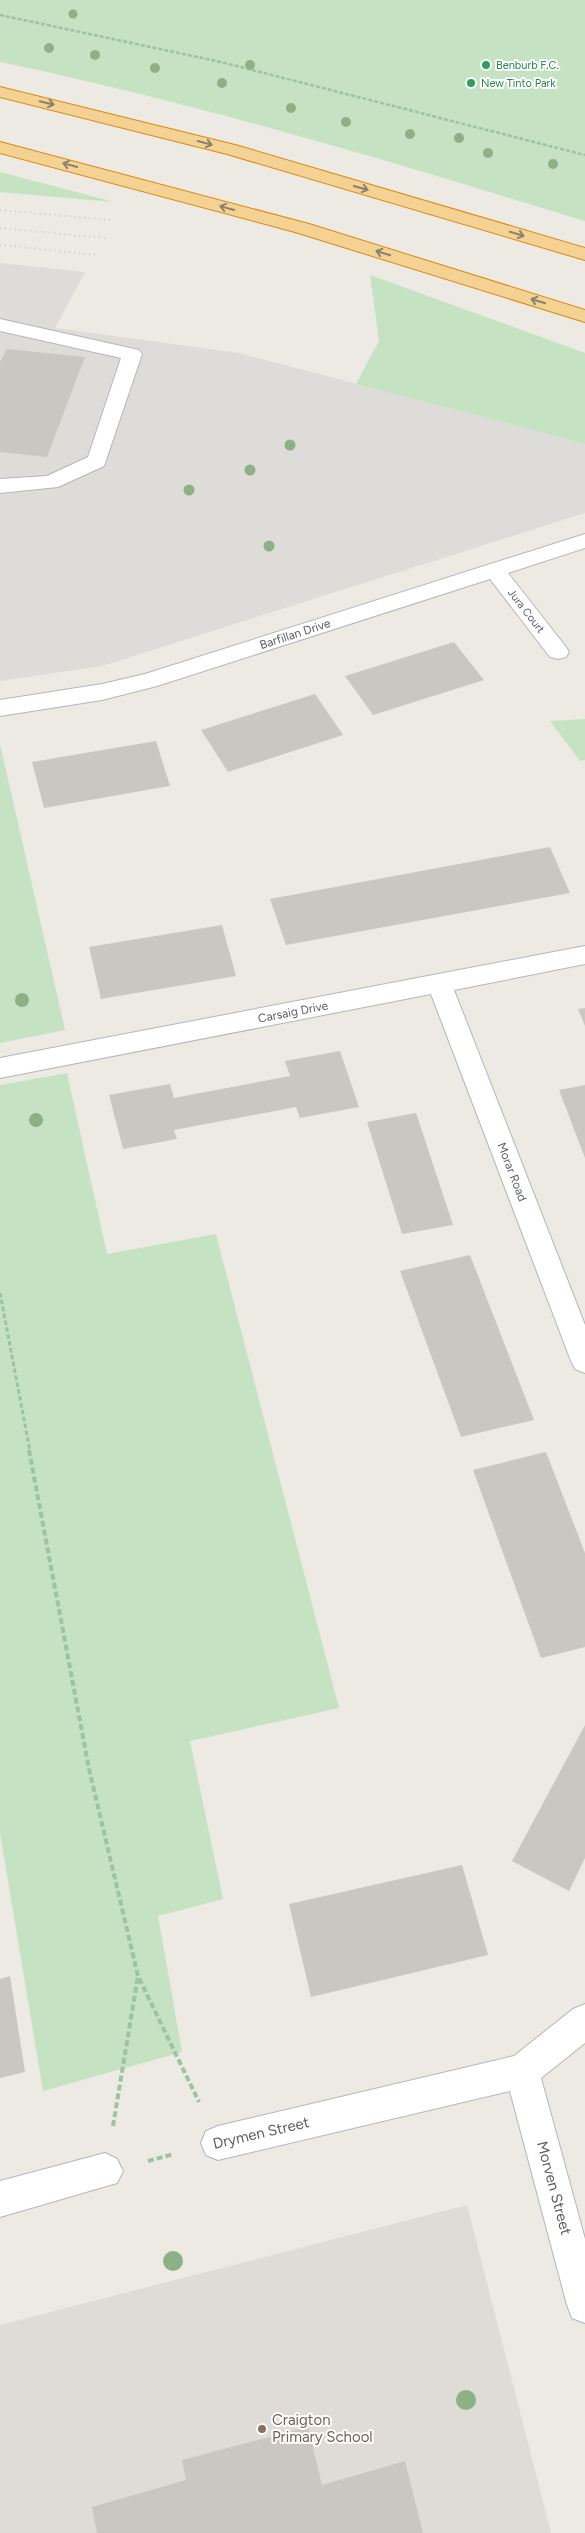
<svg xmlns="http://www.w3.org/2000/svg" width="585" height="2533" viewBox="0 0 585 2533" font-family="Figtree,sans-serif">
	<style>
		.industrial { fill: #dedcd8 }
		.education { fill: #dfdbd5 }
		.green { fill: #c5e2c2 }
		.building { fill: #cac7c2 }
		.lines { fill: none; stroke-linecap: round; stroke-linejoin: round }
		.minor-casing { stroke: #b4b6b9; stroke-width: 2 }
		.highway-casing { stroke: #dd8913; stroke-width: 2 }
		.path-far2 { stroke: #9cc3a3; stroke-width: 2.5; stroke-dasharray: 4 2; stroke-linecap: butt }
		.path-far1 { stroke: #9cc3a3; stroke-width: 3; stroke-dasharray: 4.5 2.5; stroke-linecap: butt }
		.path { stroke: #9cc3a3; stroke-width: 4; stroke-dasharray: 6 3; stroke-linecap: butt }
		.minor { fill: #fff; fill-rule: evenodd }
		.highway { fill: #f4d293; fill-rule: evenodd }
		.rail { stroke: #b1b2b3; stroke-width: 2.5; stroke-dasharray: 0.5 4.5; stroke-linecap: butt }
		.tree { fill: #8eb087 }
		.oneway { stroke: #898271 }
		.leisure-dot { fill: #2e9e5b; stroke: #fff; stroke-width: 2 }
		.education-dot { fill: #8d6e63; stroke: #fff; stroke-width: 2 }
		.labels { text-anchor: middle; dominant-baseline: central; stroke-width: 4; stroke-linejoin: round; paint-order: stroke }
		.far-leisure-label { font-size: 11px; fill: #27864d; stroke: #fff; text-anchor: start }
		.far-street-label { font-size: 11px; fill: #5b5f63; stroke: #fff }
		.street-label { font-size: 12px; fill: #5b5f63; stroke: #fff }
		.near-street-label { font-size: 15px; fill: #5b5f63; stroke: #fff }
		.near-education-label { font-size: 15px; fill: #785e54; stroke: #fff; text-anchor: start }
	</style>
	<rect width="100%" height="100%" fill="#edeae3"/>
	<path class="industrial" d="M0 263 85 272 55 328 239 353 585 444V513L102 666 0 681Z"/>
	<path class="education" d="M467 2205 551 2533H0V2325Z"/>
	<path class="green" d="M0 0H585V221C392 162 198 103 0 62Z
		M0 172 114 202 0 192Z
		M370 275 585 353V444L356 384 379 341Z
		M585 719V760L580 761 550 721Z
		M0 744 65 1030 0 1043Z
		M67 1073 107 1254 216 1234 339 1708 190 1741 223 1899 158 1916 182 2052 43 2091 0 1833V1085Z"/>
	<path class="building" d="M7 349 85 357 47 457 0 452V362Z
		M454 642 484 680 373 715 345 676Z
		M315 694 343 735 228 772 201 730Z
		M156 741 170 786 44 808 32 762Z
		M550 847 570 893 286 945 270 899Z
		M222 925 236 976 101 999 89 947Z
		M585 1008V1026L578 1009Z
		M340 1051 359 1107 300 1118 296 1107 174 1130 177 1139 123 1149 109 1095 170 1084 174 1098 290 1076 285 1061Z
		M585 1085V1158L559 1090Z
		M416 1113 453 1225 402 1234 367 1122Z
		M470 1255 534 1420 461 1437 400 1271Z
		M546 1452 585 1553V1647L541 1658 473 1470Z
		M585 1725V1858L569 1891 512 1861Z
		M462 1865 488 1955 311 1997 289 1904Z
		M10 1976 25 2072 0 2078V1979Z
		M308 2427 322 2485 405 2461 423 2533H97L92 2507 186 2480 182 2460Z"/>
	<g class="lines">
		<defs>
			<path id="minor" d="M0 319 139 350 142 354 104 466 58 487 0 493V479L47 476 88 457 121 358 0 331Z
				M585 534V548L508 573 566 647 569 652 566 657 558 659 550 657 490 579 157 686 102 700 0 716V700L102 684 145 674Z
				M585 946V964L454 990 585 1325V1373L575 1369 571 1361 431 994 0 1078V1058Z
				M585 2004V2043L541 2078 585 2239V2323L572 2318 567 2305 510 2091 218 2160 206 2155 201 2143 206 2131 218 2126 514 2056 573 2009Z
				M105 2153 117 2159 123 2171 117 2183 0 2217V2181Z"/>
			<path id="highway" d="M0 87 239 146 585 248V260L227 154 0 97Z
				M0 142 309 224 585 310V322L295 232 0 153Z"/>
		</defs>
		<use href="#minor" class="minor-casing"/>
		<use href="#highway" class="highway-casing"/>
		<path class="path-far2" d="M0 15 221 62 585 155"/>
		<path class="path-far1" d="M0 1293 30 1451"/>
		<path class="path" d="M29 1450 89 1769 138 1976 199 2102
			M113 2126 138 1976
			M148 2161 174 2154"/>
		<use href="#minor" class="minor"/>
		<use href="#highway" class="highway"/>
		<path class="rail" d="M0 210 111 220
			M0 228 105 238
			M0 245 97 255"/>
	</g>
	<g class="tree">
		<circle cx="73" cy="14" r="4.5"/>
		<circle cx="49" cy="48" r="5"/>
		<circle cx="95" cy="55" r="5"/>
		<circle cx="250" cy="65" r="5"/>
		<circle cx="155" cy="68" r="5"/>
		<circle cx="222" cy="83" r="5"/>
		<circle cx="291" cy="108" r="5"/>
		<circle cx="346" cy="122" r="5"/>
		<circle cx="410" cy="134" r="5"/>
		<circle cx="459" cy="138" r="5"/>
		<circle cx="488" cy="153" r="5"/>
		<circle cx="553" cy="164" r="5"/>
		<circle cx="290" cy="445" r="5.5"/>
		<circle cx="250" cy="470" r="5.5"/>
		<circle cx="189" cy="490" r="5.5"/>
		<circle cx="269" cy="546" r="5.5"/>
		<circle cx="22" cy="1000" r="7"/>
		<circle cx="36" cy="1120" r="7"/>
		<circle cx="173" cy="2261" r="10"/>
		<circle cx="466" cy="2400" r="10"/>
	</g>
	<defs><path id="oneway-shaft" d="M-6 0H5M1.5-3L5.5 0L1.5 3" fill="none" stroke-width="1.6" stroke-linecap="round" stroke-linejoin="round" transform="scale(1.25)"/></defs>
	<g class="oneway">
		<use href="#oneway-shaft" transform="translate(47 103) rotate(13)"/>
		<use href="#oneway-shaft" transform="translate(205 143) rotate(15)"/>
		<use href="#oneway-shaft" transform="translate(70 165) rotate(-165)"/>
		<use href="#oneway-shaft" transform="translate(361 188) rotate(16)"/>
		<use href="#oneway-shaft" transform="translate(227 208) rotate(-165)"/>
		<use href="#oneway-shaft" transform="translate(517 234) rotate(17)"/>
		<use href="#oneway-shaft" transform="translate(383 253) rotate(-163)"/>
		<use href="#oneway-shaft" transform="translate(538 301) rotate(-163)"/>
	</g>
	<g class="leisure-dot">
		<circle cx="486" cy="65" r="5"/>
		<circle cx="471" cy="83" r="5"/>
	</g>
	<circle class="education-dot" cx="262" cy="2429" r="5"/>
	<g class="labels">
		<g class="far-leisure-label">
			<text x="496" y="65">Benburb F.C.</text>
			<text x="481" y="83">New Tinto Park</text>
		</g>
		<g class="far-street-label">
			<text transform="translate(526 611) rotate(52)">Jura Court</text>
		</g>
		<g class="street-label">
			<text transform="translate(295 634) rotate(-18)">Barfillan Drive</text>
			<text transform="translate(293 1012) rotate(-11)">Carsaig Drive</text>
			<text transform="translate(512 1172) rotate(69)">Morar Road</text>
		</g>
		<g class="near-street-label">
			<text transform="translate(261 2133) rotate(-13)">Drymen Street</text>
			<text transform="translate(554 2188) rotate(75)">Morven Street</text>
		</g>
		<g class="near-education-label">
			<text x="272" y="2420">Craigton<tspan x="272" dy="17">Primary School</tspan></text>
		</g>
	</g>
</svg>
